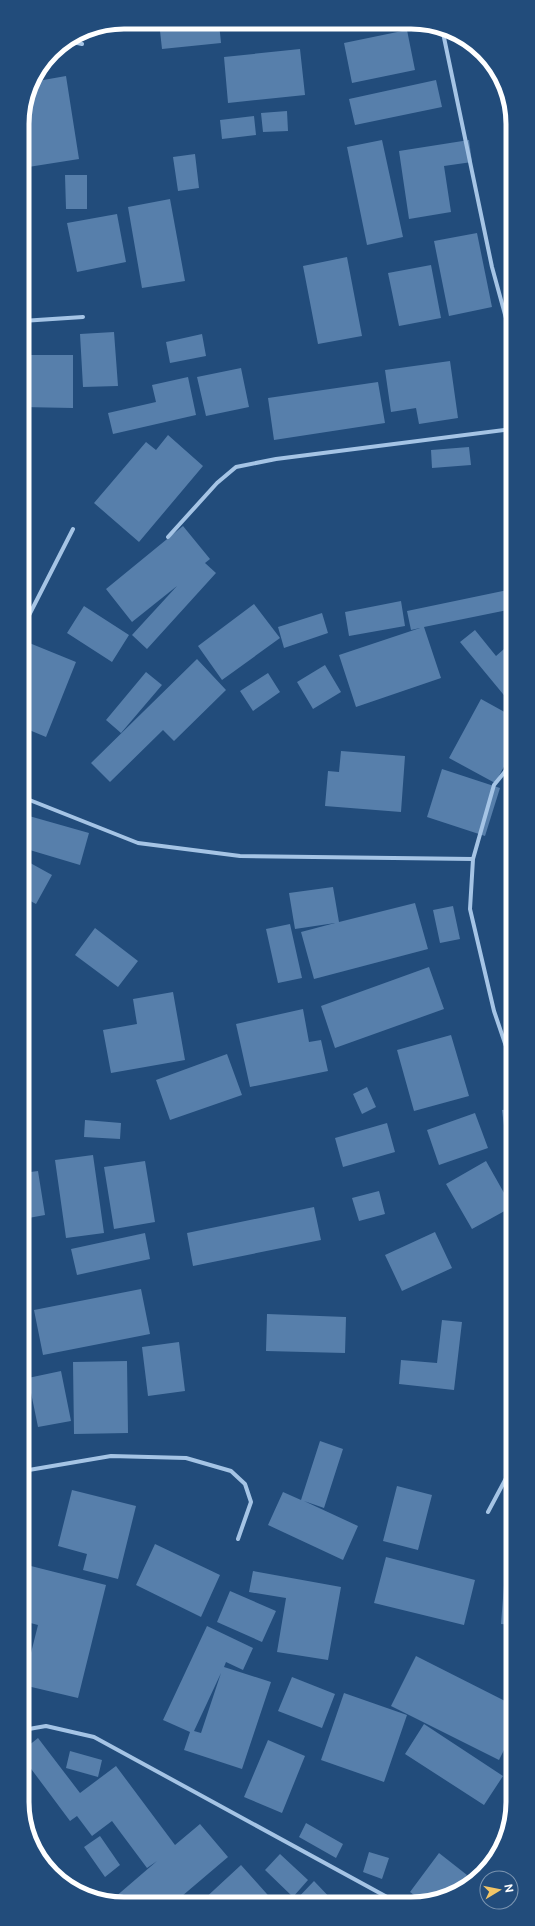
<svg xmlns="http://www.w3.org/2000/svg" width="535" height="1926" viewBox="0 0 535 1926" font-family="'Public Sans',sans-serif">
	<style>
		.building { fill: #577fab; fill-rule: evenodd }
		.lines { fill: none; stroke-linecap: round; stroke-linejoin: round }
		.street { stroke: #a5c4e5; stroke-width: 4 }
		.rim { fill: none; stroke: #fff; stroke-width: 5 }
	</style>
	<rect width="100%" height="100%" fill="#224c7b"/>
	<path class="building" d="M159 22 219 23 221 43 162 49Z
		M407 30 415 70 352 83 344 43Z
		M300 49 305 95 228 103 224 57Z
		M66 76 79 159 22 168V118L30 85 32 82Z
		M436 80 442 107 355 125 349 99Z
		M287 111 288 131 263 132 261 113Z
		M512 112V145H511L505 113Z
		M254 116 256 135 222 139 220 120Z
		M382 140 403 237 367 245 347 147Z
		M469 140 472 162 444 166 451 212 409 219 399 151Z
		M195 154 199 188 178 191 173 157Z
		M65 175H87V209H66Z
		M170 199 185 281 142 288 128 207Z
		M117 214 126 262 77 272 67 223Z
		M477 233 492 307 449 316 434 241Z
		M347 257 362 336 318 344 303 266Z
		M431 265 441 318 399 326 388 273Z
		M114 332 118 386 83 387 80 334Z
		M202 334 206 356 170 363 166 342Z
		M22 340H28V355H73V408L22 407Z
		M450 361 458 418 419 424 416 408 391 412 385 370Z
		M241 368 249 407 206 416 197 377Z
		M188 377 196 415 113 434 108 413 156 402 152 385Z
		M378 382 385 423 274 440 268 398Z
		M168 435 203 466 139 542 94 503 146 442 156 450Z
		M469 447 471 465 432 468 431 450Z
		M183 526 210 559 205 563 216 573 147 649 132 635 177 586 132 622 106 589Z
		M512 589V609L424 627 441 678 356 707 339 655 420 628 411 630 407 611Z
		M401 601 405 626 349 636 345 612Z
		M254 604 280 638 222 680 198 646Z
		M84 606 129 635 112 662 67 633Z
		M322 613 328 633 284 648 278 627Z
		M475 630 496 656 512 642V705L460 642Z
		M22 640 76 662 46 737 22 727Z
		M197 659 226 690 174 741 163 730 110 782 91 763Z
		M325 665 341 692 313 709 297 682Z
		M146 672 162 685 121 733 106 720Z
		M268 673 280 692 253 711 240 691Z
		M481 699 512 716V733L506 745 512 749V752L495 783 449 758Z
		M341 751 405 756 401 812 325 806 328 771 339 772Z
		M442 769 500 788 485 836 427 817Z
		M22 814 89 833 80 865 23 848Z
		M23 859 52 875 36 904 23 897Z
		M333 887 339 922 415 903 428 949 314 979 301 932 335 923 295 929 289 893Z
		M453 906 460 939 440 943 433 910Z
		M290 924 302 978 278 983 266 929Z
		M95 928 138 961 118 987 75 955Z
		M429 967 444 1009 335 1048 321 1006Z
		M173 992 185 1060 111 1073 103 1030 137 1024 133 999Z
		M303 1009 309 1042 321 1040 328 1071 250 1087 236 1024Z
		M451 1035 469 1096 414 1111 397 1050Z
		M227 1054 242 1095 170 1120 156 1080Z
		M367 1087 376 1107 362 1114 353 1094Z
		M513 1109V1140L506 1141 502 1110Z
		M475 1113 488 1148 439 1165 427 1130Z
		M85 1120 121 1123 120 1139 84 1137Z
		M387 1123 395 1152 343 1167 335 1138Z
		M93 1155 104 1233 66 1238 55 1160Z
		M145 1161 155 1222 114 1229 104 1167Z
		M486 1161 512 1207 472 1229 446 1184Z
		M38 1171 45 1215 23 1219V1173Z
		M379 1191 385 1214 359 1221 352 1198Z
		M314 1207 321 1240 193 1266 187 1233Z
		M435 1232 452 1268 402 1291 385 1255Z
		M145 1233 150 1259 77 1275 71 1249Z
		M141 1289 150 1334 43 1355 34 1310Z
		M267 1314 346 1317 345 1353 266 1351Z
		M442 1320 462 1322 454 1390 399 1384 401 1360 437 1363Z
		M179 1342 185 1391 148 1396 142 1347Z
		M127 1361 128 1433 74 1434 73 1362Z
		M61 1371 71 1421 38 1427 28 1378Z
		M320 1441 343 1449 324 1508 304 1501 358 1526 343 1560 268 1525 283 1492 301 1500Z
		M397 1486 432 1495 418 1550 383 1541Z
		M72 1490 136 1506 118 1579 83 1570 87 1554 58 1546Z
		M155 1544 220 1575 201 1617 136 1585Z
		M386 1557 475 1580 464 1625 374 1603Z
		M23 1564 106 1585 78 1698 23 1685 38 1625 23 1621Z
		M253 1571 341 1587 328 1660 277 1652 286 1598 249 1592Z
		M504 1585 513 1586V1625L501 1624Z
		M230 1591 276 1611 262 1642 217 1622Z
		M207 1626 253 1648 243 1670 226 1662 224 1667 271 1682 242 1769 184 1750 190 1732 163 1720ZM221 1673 201 1733 194 1731Z
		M416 1656 513 1705V1732L499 1760 391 1706Z
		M292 1677 335 1694 322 1728 278 1711Z
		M344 1693 407 1715 384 1782 321 1760Z
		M424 1724 503 1776 484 1805 405 1754Z
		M38 1738 80 1793 116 1766 175 1845 200 1824 228 1857 175 1902H118L114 1898 157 1861 147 1868 112 1821 92 1836 77 1816 70 1821 23 1758V1750Z
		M268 1740 305 1756 282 1813 244 1797Z
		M70 1751 102 1760 98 1777 66 1768Z
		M306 1823 343 1844 336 1858 299 1837Z
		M100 1836 120 1865 105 1877 84 1847Z
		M369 1852 389 1858 382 1879 363 1872Z
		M439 1853 467 1875 453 1893 425 1903 410 1892Z
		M280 1854 308 1880 293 1897 265 1870Z
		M241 1865 275 1903 201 1902Z
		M314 1881 335 1903H293Z"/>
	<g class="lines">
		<path class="street" d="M442 28 492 267 512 340
			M68 41 82 44
			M22 321 83 317
			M168 537 217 483 236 467 276 459 512 429
			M22 629 73 529
			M512 763 494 785 473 859 470 909 494 1011 512 1064
			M22 797 138 843 240 856 473 859
			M23 1336 29 1256
			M23 1471 111 1456 186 1458 231 1471 245 1484 251 1502 238 1539
			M488 1512 513 1465
			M23 1730 46 1726 94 1737 398 1903"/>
	</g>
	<path d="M0 0H535V1926H0ZM124 29H411A95 95 0 0 1 506 124V1802A95 95 0 0 1 411 1897H124A95 95 0 0 1 29 1802V124A95 95 0 0 1 124 29Z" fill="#224c7b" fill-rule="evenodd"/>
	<path class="rim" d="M124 29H411A95 95 0 0 1 506 124V1802A95 95 0 0 1 411 1897H124A95 95 0 0 1 29 1802V124A95 95 0 0 1 124 29Z"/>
	<g transform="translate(499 1890) rotate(80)"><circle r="19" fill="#224c7b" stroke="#7a94b0"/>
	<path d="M0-3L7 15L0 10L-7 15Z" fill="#f1c567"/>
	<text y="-6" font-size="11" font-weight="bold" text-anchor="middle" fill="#ffffff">N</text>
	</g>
</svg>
